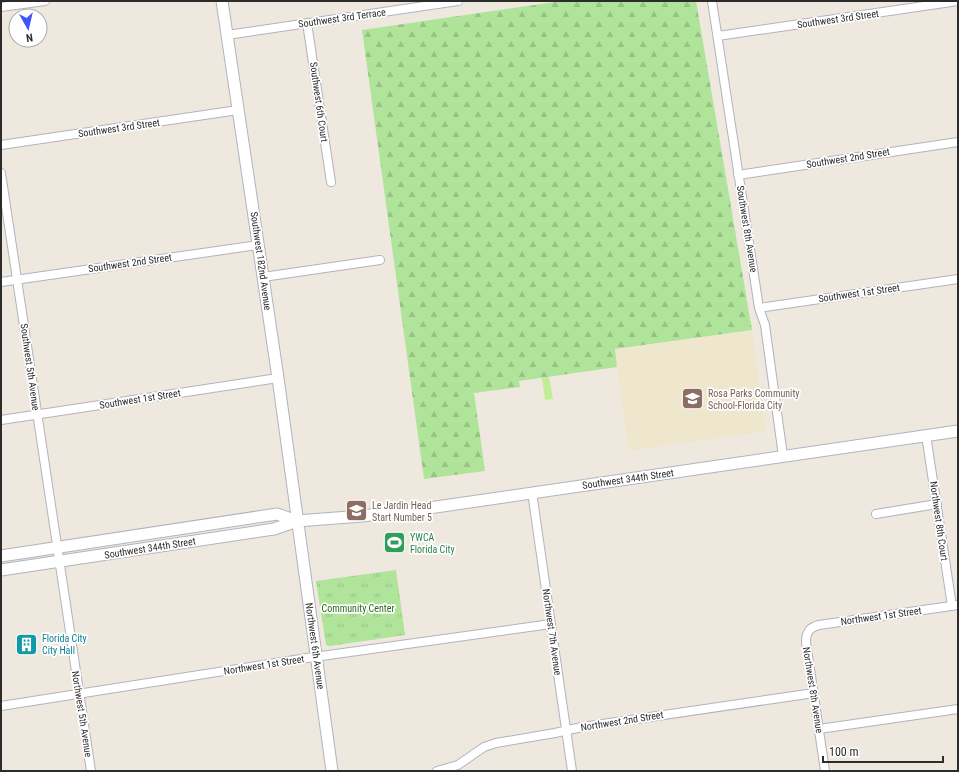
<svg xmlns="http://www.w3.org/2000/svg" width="959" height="772" viewBox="0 0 959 772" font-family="'Roboto Condensed',sans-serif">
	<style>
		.education { fill: #efe6ce }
		.forest { fill: url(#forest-firs) }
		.park { fill: url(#park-tufts) }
		.pitch { fill: #c2ec96 }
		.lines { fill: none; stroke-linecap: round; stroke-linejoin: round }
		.street-casing { stroke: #b2b3bf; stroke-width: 10 }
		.secondary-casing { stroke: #b2b3bf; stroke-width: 13 }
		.street { stroke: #fff; stroke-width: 8 }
		.secondary { stroke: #fff; stroke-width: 11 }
		.labels { text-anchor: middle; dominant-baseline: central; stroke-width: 3.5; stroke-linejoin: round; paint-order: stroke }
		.street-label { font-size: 10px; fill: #2c2c2c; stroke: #fff }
		.education-label { font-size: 10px; fill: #785e54; stroke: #fff; text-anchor: start }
		.leisure-label { font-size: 10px; fill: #27864d; stroke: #fff; text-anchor: start }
		.park-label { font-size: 10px; fill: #266b1a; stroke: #fff }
		.culture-label { font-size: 10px; fill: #0d838f; stroke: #fff; text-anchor: start }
	</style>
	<defs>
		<pattern id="forest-firs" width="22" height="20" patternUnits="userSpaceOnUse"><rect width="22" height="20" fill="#afe49a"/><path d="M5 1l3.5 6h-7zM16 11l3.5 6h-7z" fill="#97c485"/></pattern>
		<pattern id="park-tufts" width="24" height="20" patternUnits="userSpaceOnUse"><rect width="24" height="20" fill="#afe49a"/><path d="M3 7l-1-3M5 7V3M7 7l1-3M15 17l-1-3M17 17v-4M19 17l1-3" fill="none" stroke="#97c485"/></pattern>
	</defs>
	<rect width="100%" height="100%" fill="#eee8de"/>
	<path class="education" d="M752 330 766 431 629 451 614 350Z"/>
	<path class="forest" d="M562 1H696L752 330 615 349 617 367 519 381 520 387 474 393 485 471 424 479 362 30Z"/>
	<path class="park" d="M396 570 405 635 330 646 326 645 316 581Z"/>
	<path class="pitch" d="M549 377 553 399 545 400 542 378Z"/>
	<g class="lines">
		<defs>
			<path id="street" d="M712 1 759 308 765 325 783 456
				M1 7 45 1
				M307 23 331 182
				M227 35 458 1
				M718 36 958 1
				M1 145 238 110
				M1 173 91 771
				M738 175 958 142
				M263 277 380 260
				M1 282 258 245
				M759 308 958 279
				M1 420 278 378
				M926 435 952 606
				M532 492 572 771
				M876 514 937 504
				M1 706 307 658 551 624
				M819 729 958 709
				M437 771 458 765 484 747 496 743 555 733 582 727 814 693
				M825 771 806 642C806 632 810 627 819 625L958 605"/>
			<path id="secondary" d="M222 1 278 378 332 771
				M1 556 277 514 297 521
				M1 570 274 529 297 521 362 516 422 509 958 431"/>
		</defs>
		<use href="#street" class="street-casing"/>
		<use href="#secondary" class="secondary-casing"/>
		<use href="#street" class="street"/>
		<use href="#secondary" class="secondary"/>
	</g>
	<defs>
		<symbol id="school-square" viewBox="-11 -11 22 22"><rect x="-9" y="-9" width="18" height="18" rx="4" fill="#8d6e63" stroke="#fff"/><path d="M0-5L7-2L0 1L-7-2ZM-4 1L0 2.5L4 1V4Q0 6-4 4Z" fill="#fff"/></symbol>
		<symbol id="stadium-square" viewBox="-11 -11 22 22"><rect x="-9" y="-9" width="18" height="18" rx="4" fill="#2e9e5b" stroke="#fff"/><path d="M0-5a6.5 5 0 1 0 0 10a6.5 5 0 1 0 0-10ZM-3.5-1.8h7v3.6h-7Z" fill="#fff"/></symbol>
		<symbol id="building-square" viewBox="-11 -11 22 22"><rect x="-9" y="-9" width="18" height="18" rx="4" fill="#0f9aa8" stroke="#fff"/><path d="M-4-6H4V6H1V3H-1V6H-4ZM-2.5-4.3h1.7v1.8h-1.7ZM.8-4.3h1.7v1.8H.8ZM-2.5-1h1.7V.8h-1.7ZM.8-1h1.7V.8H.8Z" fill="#fff"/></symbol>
	</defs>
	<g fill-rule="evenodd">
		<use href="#school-square" x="680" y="386" width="25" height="25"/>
		<use href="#school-square" x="344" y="498" width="25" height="25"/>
		<use href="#stadium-square" x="382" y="530" width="25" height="25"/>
		<use href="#building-square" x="14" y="632" width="25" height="25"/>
	</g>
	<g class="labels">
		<g class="street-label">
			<text transform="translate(342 18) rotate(-8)">Southwest 3rd Terrace</text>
			<text transform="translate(838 19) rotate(-8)">Southwest 3rd Street</text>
			<text transform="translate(319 102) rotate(82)">Southwest 6th Court</text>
			<text transform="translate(119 128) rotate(-8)">Southwest 3rd Street</text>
			<text transform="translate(848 158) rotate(-9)">Southwest 2nd Street</text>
			<text transform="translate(747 229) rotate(81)">Southwest 8th Avenue</text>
			<text transform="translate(261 261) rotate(82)">Southwest 182nd Avenue</text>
			<text transform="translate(130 263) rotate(-8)">Southwest 2nd Street</text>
			<text transform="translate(859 293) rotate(-8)">Southwest 1st Street</text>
			<text transform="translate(30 367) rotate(82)">Southwest 5th Avenue</text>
			<text transform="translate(140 399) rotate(-9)">Southwest 1st Street</text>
			<text transform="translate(628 479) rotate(-8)">Southwest 344th Street</text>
			<text transform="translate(939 521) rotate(82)">Northwest 8th Court</text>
			<text transform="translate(150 548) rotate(-9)">Southwest 344th Street</text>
			<text transform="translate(881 616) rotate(-8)">Northwest 1st Street</text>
			<text transform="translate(552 632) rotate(82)">Northwest 7th Avenue</text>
			<text transform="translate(315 646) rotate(82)">Northwest 6th Avenue</text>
			<text transform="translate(264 665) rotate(-9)">Northwest 1st Street</text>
			<text transform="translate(813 690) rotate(81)">Northwest 8th Avenue</text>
			<text transform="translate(82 714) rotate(81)">Northwest 5th Avenue</text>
			<text transform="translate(622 721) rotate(-9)">Northwest 2nd Street</text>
		</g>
		<g class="education-label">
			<text x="708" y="393">Rosa Parks Community<tspan x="708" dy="12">School-Florida City</tspan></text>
			<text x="372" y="505">Le Jardin Head<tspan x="372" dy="12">Start Number 5</tspan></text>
		</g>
		<g class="leisure-label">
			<text x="410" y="537">YWCA<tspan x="410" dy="12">Florida City</tspan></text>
		</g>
		<g class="park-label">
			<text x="358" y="608">Community Center</text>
		</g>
		<g class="culture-label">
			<text x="42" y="638">Florida City<tspan x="42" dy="12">City Hall</tspan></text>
		</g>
	</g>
	<rect width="959" height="772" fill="none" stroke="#2c2c2c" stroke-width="4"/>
	<g transform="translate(28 28) rotate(172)"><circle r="19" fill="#ffffff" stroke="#ababab"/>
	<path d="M0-3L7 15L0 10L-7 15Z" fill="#3d55fc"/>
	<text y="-6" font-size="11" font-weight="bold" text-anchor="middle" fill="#2c2c2c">N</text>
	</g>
	<path d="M823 756v6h120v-6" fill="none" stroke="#2c2c2c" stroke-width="2"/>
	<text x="829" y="756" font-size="12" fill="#2c2c2c" stroke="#ffffff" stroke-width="3" paint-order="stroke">100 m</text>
</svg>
